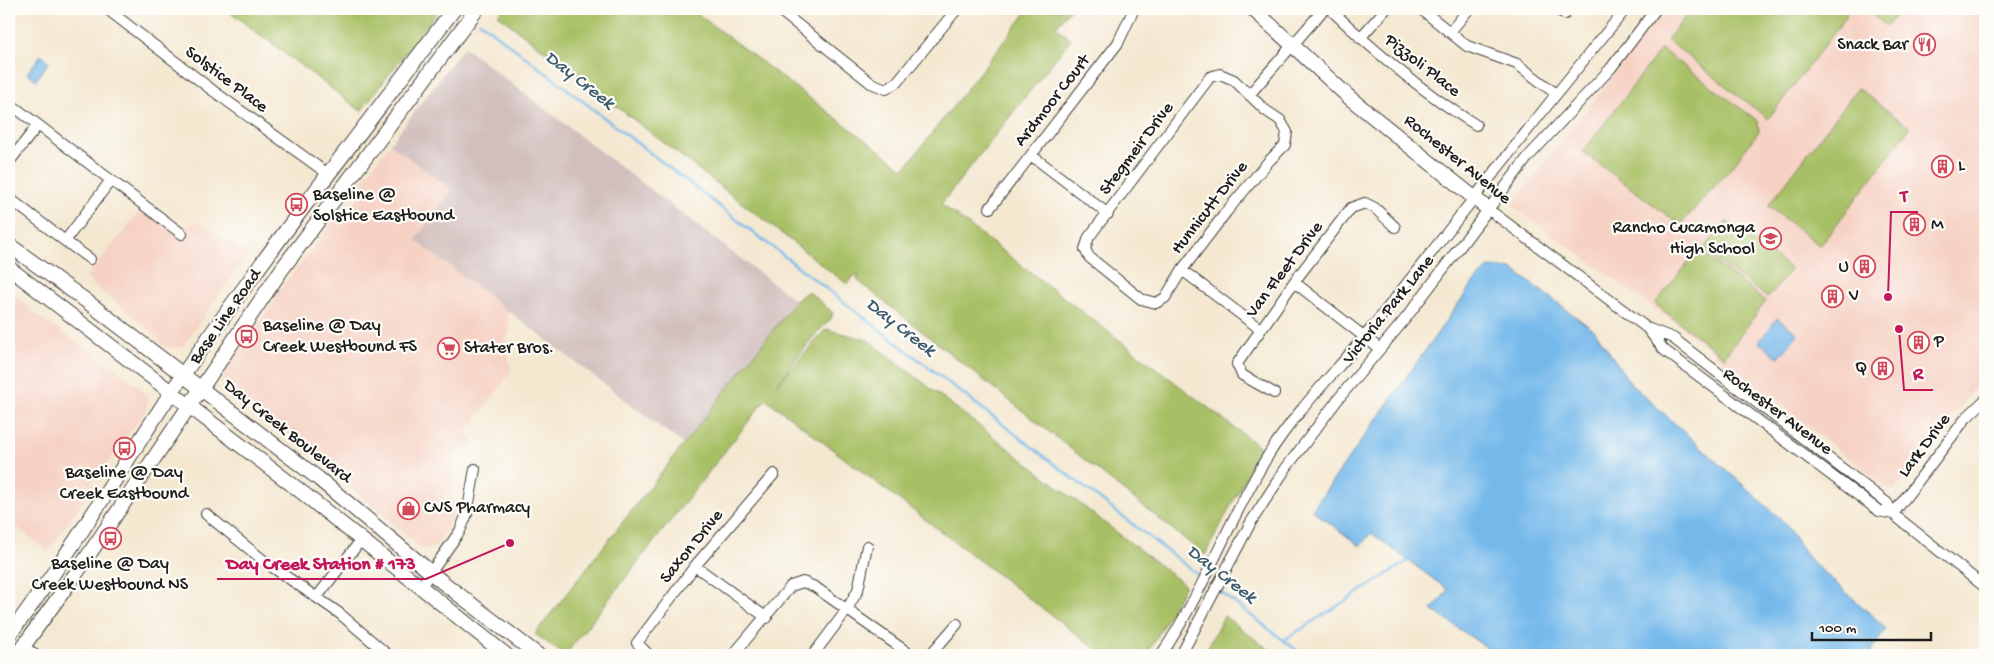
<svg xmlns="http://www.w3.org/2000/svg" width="1994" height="664" viewBox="0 0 1994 664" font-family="'Gochi Hand',sans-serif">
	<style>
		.built { fill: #f6d2c4 }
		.industrial { fill: #d1bfbe }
		.green { fill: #a8c065; stroke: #626e40 }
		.water { fill: #74b9eb; stroke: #486a84 }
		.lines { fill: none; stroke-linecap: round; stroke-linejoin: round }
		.stream { stroke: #74b9eb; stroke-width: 2.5 }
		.minor-casing { stroke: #3c3b37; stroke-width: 12 }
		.major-casing { stroke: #3c3b37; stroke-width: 16 }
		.minor { stroke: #fff; stroke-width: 10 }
		.major { stroke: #fff; stroke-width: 14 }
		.labels { text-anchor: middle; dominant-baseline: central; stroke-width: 4.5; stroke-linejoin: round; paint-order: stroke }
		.poi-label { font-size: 18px; fill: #1c1c1c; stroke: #fdfcf7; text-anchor: start }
		.street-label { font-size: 18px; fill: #1c1c1c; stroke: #fdfcf7 }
		.water-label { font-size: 19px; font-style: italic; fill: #3f5b6f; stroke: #fdfcf7 }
		.leader { fill: none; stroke: #c2185b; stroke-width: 2 }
		.callout-dot { fill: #c2185b; stroke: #fdfcf7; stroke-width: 2 }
		.callout-label { font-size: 19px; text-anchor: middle; font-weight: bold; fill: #c2185b; stroke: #fdfcf7; stroke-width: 4.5; stroke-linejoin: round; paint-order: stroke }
	</style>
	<rect width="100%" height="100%" fill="#fdfcf7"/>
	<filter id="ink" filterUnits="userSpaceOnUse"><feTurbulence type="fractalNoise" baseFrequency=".02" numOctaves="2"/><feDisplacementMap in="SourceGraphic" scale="10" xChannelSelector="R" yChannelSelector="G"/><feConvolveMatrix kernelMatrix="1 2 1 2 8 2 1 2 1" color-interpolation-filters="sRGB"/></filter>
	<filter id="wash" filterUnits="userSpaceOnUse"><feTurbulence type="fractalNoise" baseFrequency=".0096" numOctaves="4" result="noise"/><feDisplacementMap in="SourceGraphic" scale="20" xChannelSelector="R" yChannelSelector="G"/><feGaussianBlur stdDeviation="1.12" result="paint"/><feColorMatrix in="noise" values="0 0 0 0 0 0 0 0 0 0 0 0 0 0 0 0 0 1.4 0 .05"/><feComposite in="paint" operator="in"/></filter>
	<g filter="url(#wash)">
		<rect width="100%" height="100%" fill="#f4e8d1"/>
		<path class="built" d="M1665 9H1985V374L1895 490 1887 488 1691 335 1512 205Z
			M390 144 452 190 415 240 508 311 510 332 506 338 511 372 466 433 473 439 472 446 464 447 454 457 451 471 454 508 453 515 446 531 434 548 422 549 339 478 316 454 224 386 222 372 251 338 280 290 345 207H351L365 188 364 179Z
			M149 205 179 228 198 222 247 254 183 346 175 348 164 346 148 328 85 278 140 211Z
			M9 289 38 316 123 374 144 391 149 398 146 410 93 483 96 490 82 503 48 551 9 521Z"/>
		<path class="industrial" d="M464 47 796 301 683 444 415 240 452 190 390 144Z"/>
		<path class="green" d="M226 9H432L437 12 361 111Z
			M503 9H691L904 169 1029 9H1070L1056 27 1071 39 941 204 1261 448 1205 555 857 280 859 276 852 277 847 284 498 15Z
			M1691 9H1844L1847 16 1768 119 1667 40Z
			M1864 9H1900L1887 26Z
			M1661 49 1758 121 1759 131 1731 168 1680 225 1583 152Z
			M1858 88 1910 128 1820 246 1768 206Z
			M1726 221 1791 269 1768 298 1703 250Z
			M1698 249 1766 301 1724 357 1655 304Z
			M808 291 833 313 831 319 814 336 775 387 826 329 868 340 1185 585 1147 655H1104L766 399 565 655 535 634 796 301Z
			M1224 616 1276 655H1204Z"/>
		<path class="water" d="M41 55 49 62 36 80 27 73Z
			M1489 267 1512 269 1595 331 1630 383 1784 522 1809 559 1886 628 1869 655H1497L1432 610 1448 590 1371 533 1360 546 1312 510 1473 283Z
			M1777 318 1798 334 1779 358 1759 342Z"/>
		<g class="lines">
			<path class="stream" d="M480 22 1201 577
				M1219 591 1303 655
				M1284 640 1408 561"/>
		</g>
	</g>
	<g filter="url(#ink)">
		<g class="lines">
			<defs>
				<path id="minor" d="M107 9 212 90 328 174
					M778 9 871 83 886 89 897 82 957 9
					M1330 9C1376 53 1422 92 1476 125
					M1421 9 1467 46 1517 64 1555 93
					M1556 9 1565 14
					M1450 32 1469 9
					M1360 38 1386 9
					M1220 74 1234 80 1265 110 1280 120 1287 132 1285 145 1268 162 1227 211 1182 270 1165 298 1156 303 1141 299 1089 257 1085 249 1089 237 1210 77Z
					M1249 95 1324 9
					M9 103 182 234
					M1031 155 1108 214
					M9 162 38 125
					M9 198 65 241 111 180
					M990 208 1118 43 1134 9
					M1488 209 1647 328 1673 338 1687 349 1887 503 1893 514 1985 587
					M65 241 90 259
					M1182 270 1260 329
					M1294 282 1380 349
					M1647 328 1664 350 1879 511 1893 514
					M1274 393 1242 375 1237 364 1294 282 1351 208 1365 203 1375 208 1395 227
					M206 514 268 564 339 613 388 655
					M1893 514 1966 418 1985 400
					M695 566 767 618
					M420 588 460 531 467 514 475 469
					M317 597 361 540
					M24 646 35 655
					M649 655 637 643 695 566 774 474
					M733 655 791 586 803 582 815 587 911 655
					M813 655 846 611 858 590 867 546
					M930 655 957 624
					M1161 655C1204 592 1229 518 1269 454 1300 405 1343 365 1378 320 1461 216 1541 110 1626 9
					M1181 655 1251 522 1286 468 1339 398 1406 318 1528 157 1611 68 1656 9"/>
				<path id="major" d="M1253 9 1351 99 1488 209
					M9 245 85 300 319 479 441 581 538 655
					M9 268 299 490 506 655
					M9 635C77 546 132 448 196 356 278 237 367 124 454 9
					M17 655 77 572 282 269 477 9"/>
			</defs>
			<use href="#minor" class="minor-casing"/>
			<use href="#major" class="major-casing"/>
			<use href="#minor" class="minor"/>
			<use href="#major" class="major"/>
		</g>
	</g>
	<defs>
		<symbol id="restaurant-ring" viewBox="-11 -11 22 22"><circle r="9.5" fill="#fdfcf7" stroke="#d1495b" stroke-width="1.5"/><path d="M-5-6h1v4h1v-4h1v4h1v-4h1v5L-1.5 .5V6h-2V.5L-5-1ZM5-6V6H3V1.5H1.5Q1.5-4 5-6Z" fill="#d1495b"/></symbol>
		<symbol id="building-ring" viewBox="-11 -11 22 22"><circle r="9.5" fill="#fdfcf7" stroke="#d1495b" stroke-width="1.5"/><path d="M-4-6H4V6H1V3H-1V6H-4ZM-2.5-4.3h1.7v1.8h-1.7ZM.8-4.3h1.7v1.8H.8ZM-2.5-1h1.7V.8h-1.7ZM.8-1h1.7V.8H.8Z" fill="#d1495b"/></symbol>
		<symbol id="bus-ring" viewBox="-11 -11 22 22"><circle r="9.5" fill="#fdfcf7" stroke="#d1495b" stroke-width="1.5"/><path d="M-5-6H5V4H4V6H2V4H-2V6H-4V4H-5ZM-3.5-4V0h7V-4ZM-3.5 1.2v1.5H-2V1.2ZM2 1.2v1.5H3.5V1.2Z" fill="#d1495b"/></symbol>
		<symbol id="school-ring" viewBox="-11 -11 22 22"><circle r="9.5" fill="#fdfcf7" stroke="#d1495b" stroke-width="1.5"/><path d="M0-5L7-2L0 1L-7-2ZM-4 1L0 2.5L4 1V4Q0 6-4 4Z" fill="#d1495b"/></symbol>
		<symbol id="supermarket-ring" viewBox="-11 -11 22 22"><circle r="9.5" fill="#fdfcf7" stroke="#d1495b" stroke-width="1.5"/><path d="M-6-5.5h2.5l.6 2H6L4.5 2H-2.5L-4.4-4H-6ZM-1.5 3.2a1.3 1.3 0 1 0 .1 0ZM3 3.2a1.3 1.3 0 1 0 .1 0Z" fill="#d1495b"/></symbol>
		<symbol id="shop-ring" viewBox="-11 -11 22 22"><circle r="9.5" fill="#fdfcf7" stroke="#d1495b" stroke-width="1.5"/><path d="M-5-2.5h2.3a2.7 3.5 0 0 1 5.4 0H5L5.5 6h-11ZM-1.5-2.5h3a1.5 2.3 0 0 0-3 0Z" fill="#d1495b"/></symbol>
	</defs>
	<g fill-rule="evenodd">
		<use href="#restaurant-ring" x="1912" y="32" width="25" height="25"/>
		<use href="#building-ring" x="1930" y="154" width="25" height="25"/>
		<use href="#bus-ring" x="284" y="192" width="25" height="25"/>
		<use href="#building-ring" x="1902" y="212" width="25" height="25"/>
		<use href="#school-ring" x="1758" y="226" width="25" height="25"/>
		<use href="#building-ring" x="1852" y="254" width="25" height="25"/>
		<use href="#building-ring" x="1820" y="284" width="25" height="25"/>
		<use href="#bus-ring" x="234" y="324" width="25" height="25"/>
		<use href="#building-ring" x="1906" y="330" width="25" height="25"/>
		<use href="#supermarket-ring" x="436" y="336" width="25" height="25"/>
		<use href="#building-ring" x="1870" y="356" width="25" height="25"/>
		<use href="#bus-ring" x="112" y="436" width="25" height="25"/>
		<use href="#shop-ring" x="396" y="496" width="25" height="25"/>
		<use href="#bus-ring" x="98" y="526" width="25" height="25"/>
	</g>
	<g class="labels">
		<g class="poi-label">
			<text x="1908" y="45" text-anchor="end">Snack Bar</text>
			<text x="1958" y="166">L</text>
			<text x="313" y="195">Baseline @<tspan x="313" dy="21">Solstice Eastbound</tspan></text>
			<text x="1931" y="225">M</text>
			<text x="1755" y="228" text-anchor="end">Rancho Cucamonga<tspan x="1755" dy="21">High School</tspan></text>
			<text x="1849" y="267" text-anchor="end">U</text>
			<text x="1849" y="296">V</text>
			<text x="263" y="326">Baseline @ Day<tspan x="263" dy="21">Creek Westbound FS</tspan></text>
			<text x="1934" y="342">P</text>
			<text x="464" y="348">Stater Bros.</text>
			<text x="1867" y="368" text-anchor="end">Q</text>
			<text x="124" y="473" text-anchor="middle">Baseline @ Day<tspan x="124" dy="21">Creek Eastbound</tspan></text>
			<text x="424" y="508">CVS Pharmacy</text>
			<text x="110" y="564" text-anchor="middle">Baseline @ Day<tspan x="110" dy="21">Creek Westbound NS</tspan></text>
		</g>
		<g class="street-label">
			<text transform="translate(1422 66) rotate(38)">Pizzoli Place</text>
			<text transform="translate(226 80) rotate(37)">Solstice Place</text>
			<text transform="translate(1053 101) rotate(-52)">Ardmoor Court</text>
			<text transform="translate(1137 149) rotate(-53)">Stegmeir Drive</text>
			<text transform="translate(1457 160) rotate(39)">Rochester Avenue</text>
			<text transform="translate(1210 208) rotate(-52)">Hunnicutt Drive</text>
			<text transform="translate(1285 270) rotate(-53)">Van Fleet Drive</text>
			<text transform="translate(1389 310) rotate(-51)">Victoria Park Lane</text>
			<text transform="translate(226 317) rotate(-55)">Base Line Road</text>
			<text transform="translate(1777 412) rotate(37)">Rochester Avenue</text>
			<text transform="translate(287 432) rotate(38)">Day Creek Boulevard</text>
			<text transform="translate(1925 446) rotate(-53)">Lark Drive</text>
			<text transform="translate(692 547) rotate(-51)">Saxon Drive</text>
		</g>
		<g class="water-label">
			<text transform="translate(579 81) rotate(38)">Day Creek</text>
			<text transform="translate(900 328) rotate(38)">Day Creek</text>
			<text transform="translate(1221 575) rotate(38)">Day Creek</text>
		</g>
	</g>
	<path class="leader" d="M1888 297L1891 212H1918M1899 329L1904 390H1933M510 543L426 579H217"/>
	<g class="callout-dot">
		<circle cx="1888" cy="297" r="5"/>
		<circle cx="1899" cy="329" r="5"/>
		<circle cx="510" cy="543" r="5"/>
	</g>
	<g class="callout-label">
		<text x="1904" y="201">T</text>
		<text x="1918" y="379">R</text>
		<text x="321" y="569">Day Creek Station # 173</text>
	</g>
	<rect width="1994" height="664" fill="none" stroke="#fdfcf7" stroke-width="30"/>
	<path d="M1812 632v8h119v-8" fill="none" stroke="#1c1c1c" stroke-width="2.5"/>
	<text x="1819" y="632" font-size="15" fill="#1c1c1c" stroke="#fdfcf7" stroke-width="4" paint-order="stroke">100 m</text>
</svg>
